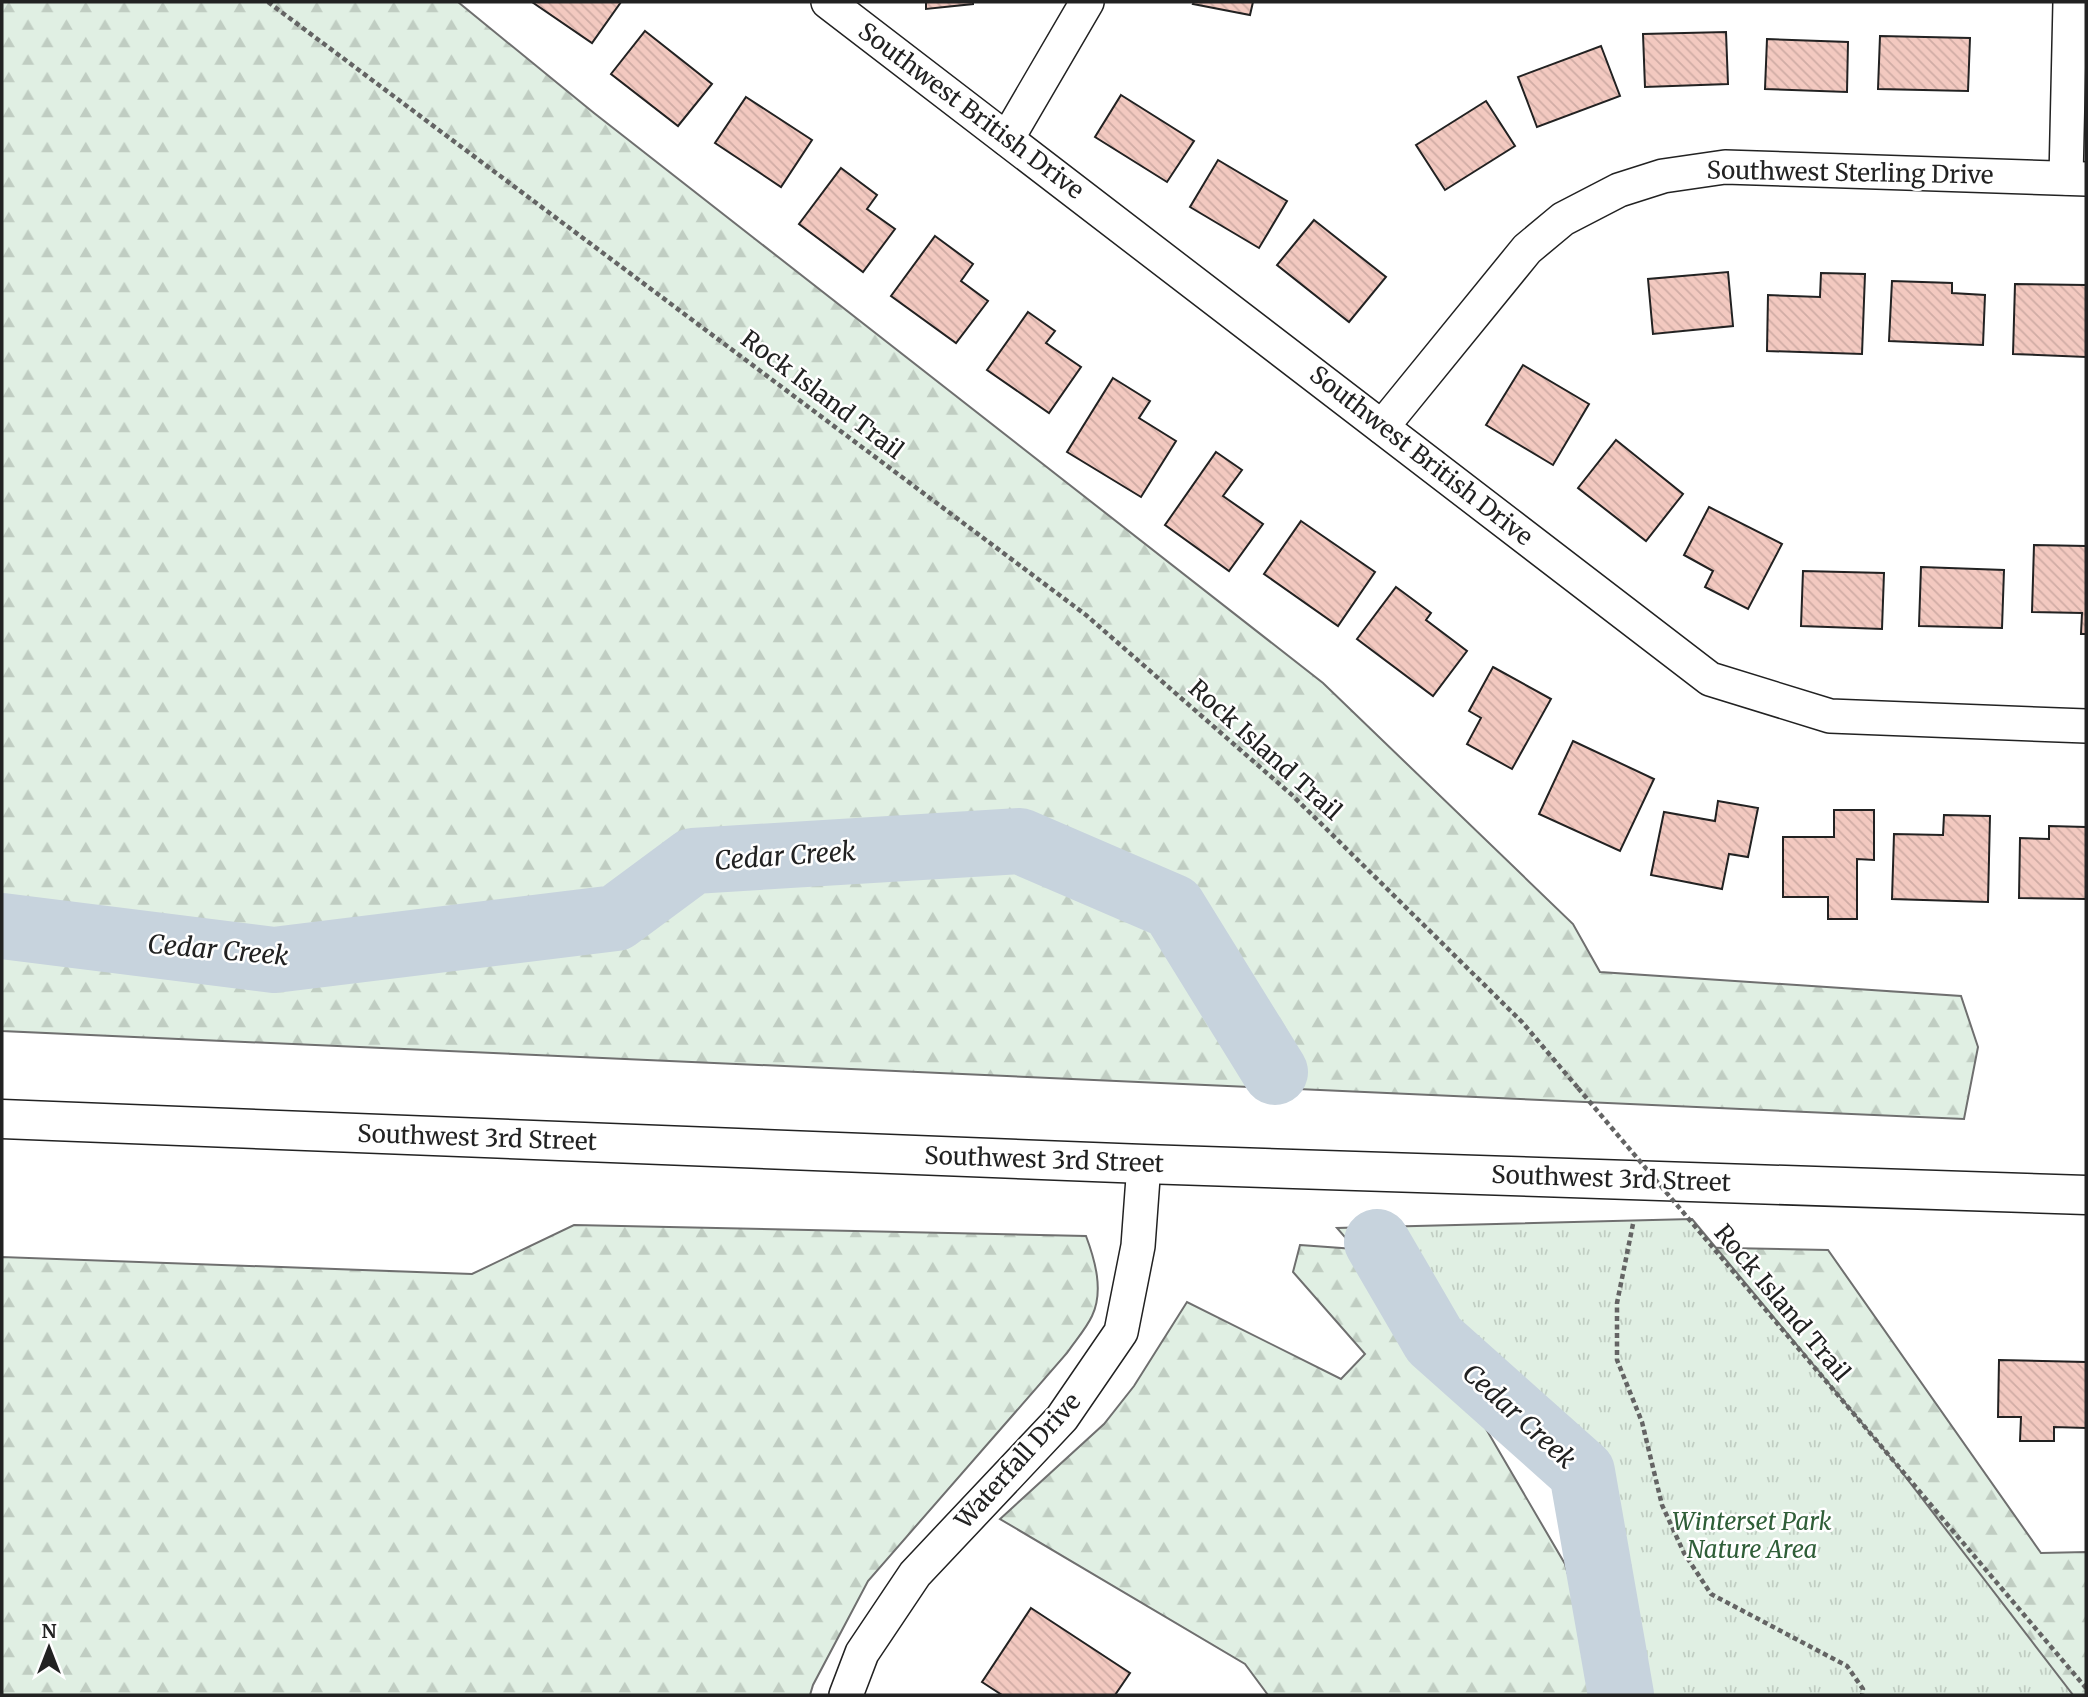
<svg xmlns="http://www.w3.org/2000/svg" width="2088" height="1697" font-family="Merriweather,serif">
  <style>
    .forest { fill: url(#forest-firs); stroke: #6f6f6f; stroke-width: 2 }
    .park { fill: url(#park-tufts); stroke: #6f6f6f; stroke-width: 2 }
    .lines { fill: none; stroke-linecap: round; stroke-linejoin: round }
    .river { stroke: #c7d3dd; stroke-width: 66 }
    .building { fill: url(#building-back-hatch); stroke: #222; stroke-width: 2 }
    .minor-casing { stroke: #222; stroke-width: 36 }
    .secondary-casing { stroke: #222; stroke-width: 41 }
    .path { stroke: #646464; stroke-width: 4.5; stroke-dasharray: 5 3.5; stroke-linecap: butt }
    .minor { stroke: #fff; stroke-width: 33 }
    .secondary { stroke: #fff; stroke-width: 38 }
    .path-bridge { stroke: #646464; stroke-width: 4.5; stroke-dasharray: 5 3.5; stroke-linecap: butt }
    .labels { text-anchor: middle; stroke-width: 5; stroke-linejoin: round; paint-order: stroke }
    .street-label { font-size: 24px; fill: #222; stroke: #fff }
    .park-label { font-size: 24px; font-style: italic; fill: #2f5e38; stroke: #fff }
    .water-label { font-size: 26px; font-style: italic; fill: #222; stroke: #fff }
  </style>
  <defs>
    <pattern id="forest-firs" width="22" height="20" patternUnits="userSpaceOnUse" patternTransform="scale(1.75)"><rect width="22" height="20" fill="#e0efe3"/><path d="M5 1l3.5 6h-7zM16 11l3.5 6h-7z" fill="#c0cdc2"/></pattern>
    <pattern id="park-tufts" width="24" height="20" patternUnits="userSpaceOnUse" patternTransform="scale(1.75)"><rect width="24" height="20" fill="#e0efe3"/><path d="M3 7l-1-3M5 7V3M7 7l1-3M15 17l-1-3M17 17v-4M19 17l1-3" fill="none" stroke="#c0cdc2"/></pattern>
    <pattern id="building-back-hatch" width="6" height="6" patternUnits="userSpaceOnUse" patternTransform="scale(1.75)"><rect width="6" height="6" fill="#f3c9c0"/><path d="M-1 5l2 2M0 0l6 6M5-1l2 2" fill="none" stroke="#d0aca5"/></pattern>
  </defs>
  <rect width="100%" height="100%" fill="#fff"/>
  <g class="forest">
    <polygon points="2,2 458,2 594,113 1323,683 1573,924 1600,972 1961,996 1978,1047 1964,1119 2,1031"/>
    <path d="M574,1225L1086,1236C1095,1260 1104,1291 1092,1316C1086,1329 1075,1341 1067,1353L868,1581L813,1685L810,1695H2V1257L472,1274Z"/>
    <polygon points="1412,1242 1828,1250 2041,1553 2086,1552 2086,1695 1644,1695 1597,1467"/>
    <polygon points="1300,1245 1355,1249 1434,1340 1565,1564 1597,1675 1601,1695 1268,1695 1245,1664 1000,1519 1104,1424 1134,1386 1187,1302 1341,1379 1365,1354 1293,1272"/>
  </g>
  <polygon class="park" points="1692,1219 1891,1458 2073,1695 1621,1695 1582,1472 1434,1340 1337,1228"/>
  <g class="lines">
    <g class="river">
      <polyline points="2,926 274,960 616,918 693,861 1020,841 1173,907 1275,1072"/>
      <polyline points="1377,1242 1434,1340 1582,1472 1621,1695"/>
    </g>
  </g>
  <g class="building">
    <polygon points="532,2 621,2 592,43"/>
    <polygon points="926,2 973,2 973,4 926,9"/>
    <polygon points="1194,2 1253,2 1250,15 1193,4"/>
    <polygon points="645,31 712,84 678,126 611,74"/>
    <polygon points="1726,32 1728,84 1645,87 1643,34"/>
    <polygon points="1880,36 1970,38 1968,91 1878,89"/>
    <polygon points="1767,39 1848,42 1847,92 1765,89"/>
    <polygon points="1601,46 1620,96 1537,127 1518,77"/>
    <polygon points="1121,95 1194,141 1167,182 1095,137"/>
    <polygon points="746,97 812,140 781,187 715,143"/>
    <polygon points="1486,101 1515,146 1445,190 1416,145"/>
    <polygon points="1218,160 1287,201 1259,248 1190,207"/>
    <polygon points="841,168 877,195 867,209 895,229 863,272 799,224"/>
    <polygon points="1314,220 1386,277 1349,322 1277,265"/>
    <polygon points="935,236 973,264 961,281 988,301 956,343 891,296"/>
    <polygon points="1728,272 1733,326 1653,334 1648,279"/>
    <polygon points="1821,273 1865,274 1862,354 1767,351 1768,295 1820,297"/>
    <polygon points="1892,281 1952,283 1952,293 1985,295 1983,345 1889,341"/>
    <polygon points="2015,284 2086,285 2086,357 2013,354"/>
    <polygon points="1028,312 1055,331 1046,343 1081,367 1049,413 987,370"/>
    <polygon points="1523,365 1589,404 1553,465 1486,425"/>
    <polygon points="1113,378 1150,401 1139,418 1176,441 1141,497 1067,452"/>
    <polygon points="1616,440 1683,494 1646,541 1578,488"/>
    <polygon points="1216,452 1242,470 1223,496 1263,524 1229,571 1165,525"/>
    <polygon points="1709,507 1782,544 1748,609 1705,587 1713,571 1684,555"/>
    <polygon points="1301,521 1375,572 1338,626 1264,574"/>
    <polygon points="2034,545 2086,546 2086,634 2081,634 2082,613 2032,612"/>
    <polygon points="1921,567 2004,570 2002,628 1919,626"/>
    <polygon points="1803,571 1884,573 1882,629 1801,626"/>
    <polygon points="1396,587 1431,613 1426,620 1467,651 1433,696 1357,639"/>
    <polygon points="1493,667 1551,699 1512,769 1467,744 1481,718 1469,711"/>
    <polygon points="1573,741 1654,779 1620,851 1539,814"/>
    <polygon points="1718,801 1758,808 1748,857 1729,854 1722,889 1651,875 1664,812 1715,821"/>
    <polygon points="1834,810 1874,810 1874,860 1857,859 1857,919 1828,919 1828,897 1783,897 1783,837 1834,837"/>
    <polygon points="1944,815 1990,816 1988,902 1892,899 1894,834 1943,835"/>
    <polygon points="2049,826 2086,827 2086,899 2019,898 2020,838 2049,839"/>
    <polygon points="1999,1360 2086,1362 2086,1428 2054,1427 2054,1441 2020,1441 2021,1417 1998,1417"/>
    <polygon points="1031,1608 1130,1673 1115,1695 1002,1695 982,1682"/>
  </g>
  <g class="lines">
    <defs>
      <g id="minor">
        <polyline points="828,2 1710,679 1830,716 2086,726"/>
        <polyline points="1007,139 1087,2"/>
        <polyline points="2066,178 2070,2"/>
        <polyline points="1382,427 1527,249 1563,219 1619,190 1663,176 1725,167 2086,179"/>
        <polyline points="846,1695 862,1653 915,1574 1062,1418 1121,1332 1138,1246 1144,1164"/>
      </g>
      <polyline id="secondary" points="2,1119 1144,1164 2086,1195"/>
    </defs>
    <use href="#minor" class="minor-casing"/>
    <use href="#secondary" class="secondary-casing"/>
    <g class="path">
      <polyline points="268,2 1086,615 1292,795 1522,1022 1578,1088"/>
      <polyline points="1633,1224 1617,1303 1617,1360 1642,1422 1662,1505 1684,1553 1711,1594 1847,1666 1863,1689 1862,1695"/>
      <polyline points="1704,1237 2086,1688"/>
    </g>
    <use href="#minor" class="minor"/>
    <use href="#secondary" class="secondary"/>
    <polyline class="path-bridge" points="1578,1088 1704,1237"/>
  </g>
  <g class="labels">
    <g class="street-label">
      <text transform="translate(971 111) rotate(37)" y="8">Southwest British Drive</text>
      <text transform="translate(1850 173) rotate(1)" y="8">Southwest Sterling Drive</text>
      <text transform="translate(822 395) rotate(37)" y="8">Rock Island Trail</text>
      <text transform="translate(1421 456) rotate(38)" y="8">Southwest British Drive</text>
      <text transform="translate(1265 750) rotate(42)" y="8">Rock Island Trail</text>
      <text transform="translate(477 1138) rotate(2)" y="8">Southwest 3rd Street</text>
      <text transform="translate(1044 1160) rotate(2)" y="8">Southwest 3rd Street</text>
      <text transform="translate(1611 1179) rotate(2)" y="8">Southwest 3rd Street</text>
      <text transform="translate(1782 1303) rotate(50)" y="8">Rock Island Trail</text>
      <text transform="translate(1018 1461) rotate(-48)" y="8">Waterfall Drive</text>
    </g>
    <g class="park-label">
      <text x="1752" y="1530">Winterset Park<tspan x="1752" dy="28">Nature Area</tspan></text>
    </g>
    <g class="water-label">
      <text transform="translate(785 856) rotate(-4)" y="9">Cedar Creek</text>
      <text transform="translate(218 950) rotate(5)" y="9">Cedar Creek</text>
      <text transform="translate(1519 1416) rotate(42)" y="9">Cedar Creek</text>
    </g>
  </g>
  <rect width="2088" height="1697" fill="none" stroke="#222222" stroke-width="7"/>
  <g transform="translate(49 1648)" stroke="#ffffff" stroke-width="5" paint-order="stroke">
  <path d="M0-5L12 26L0 18L-12 26Z" fill="#222222"/>
  <text y="-10" font-size="19" font-weight="bold" text-anchor="middle" fill="#222222">N</text>
  </g>
</svg>
